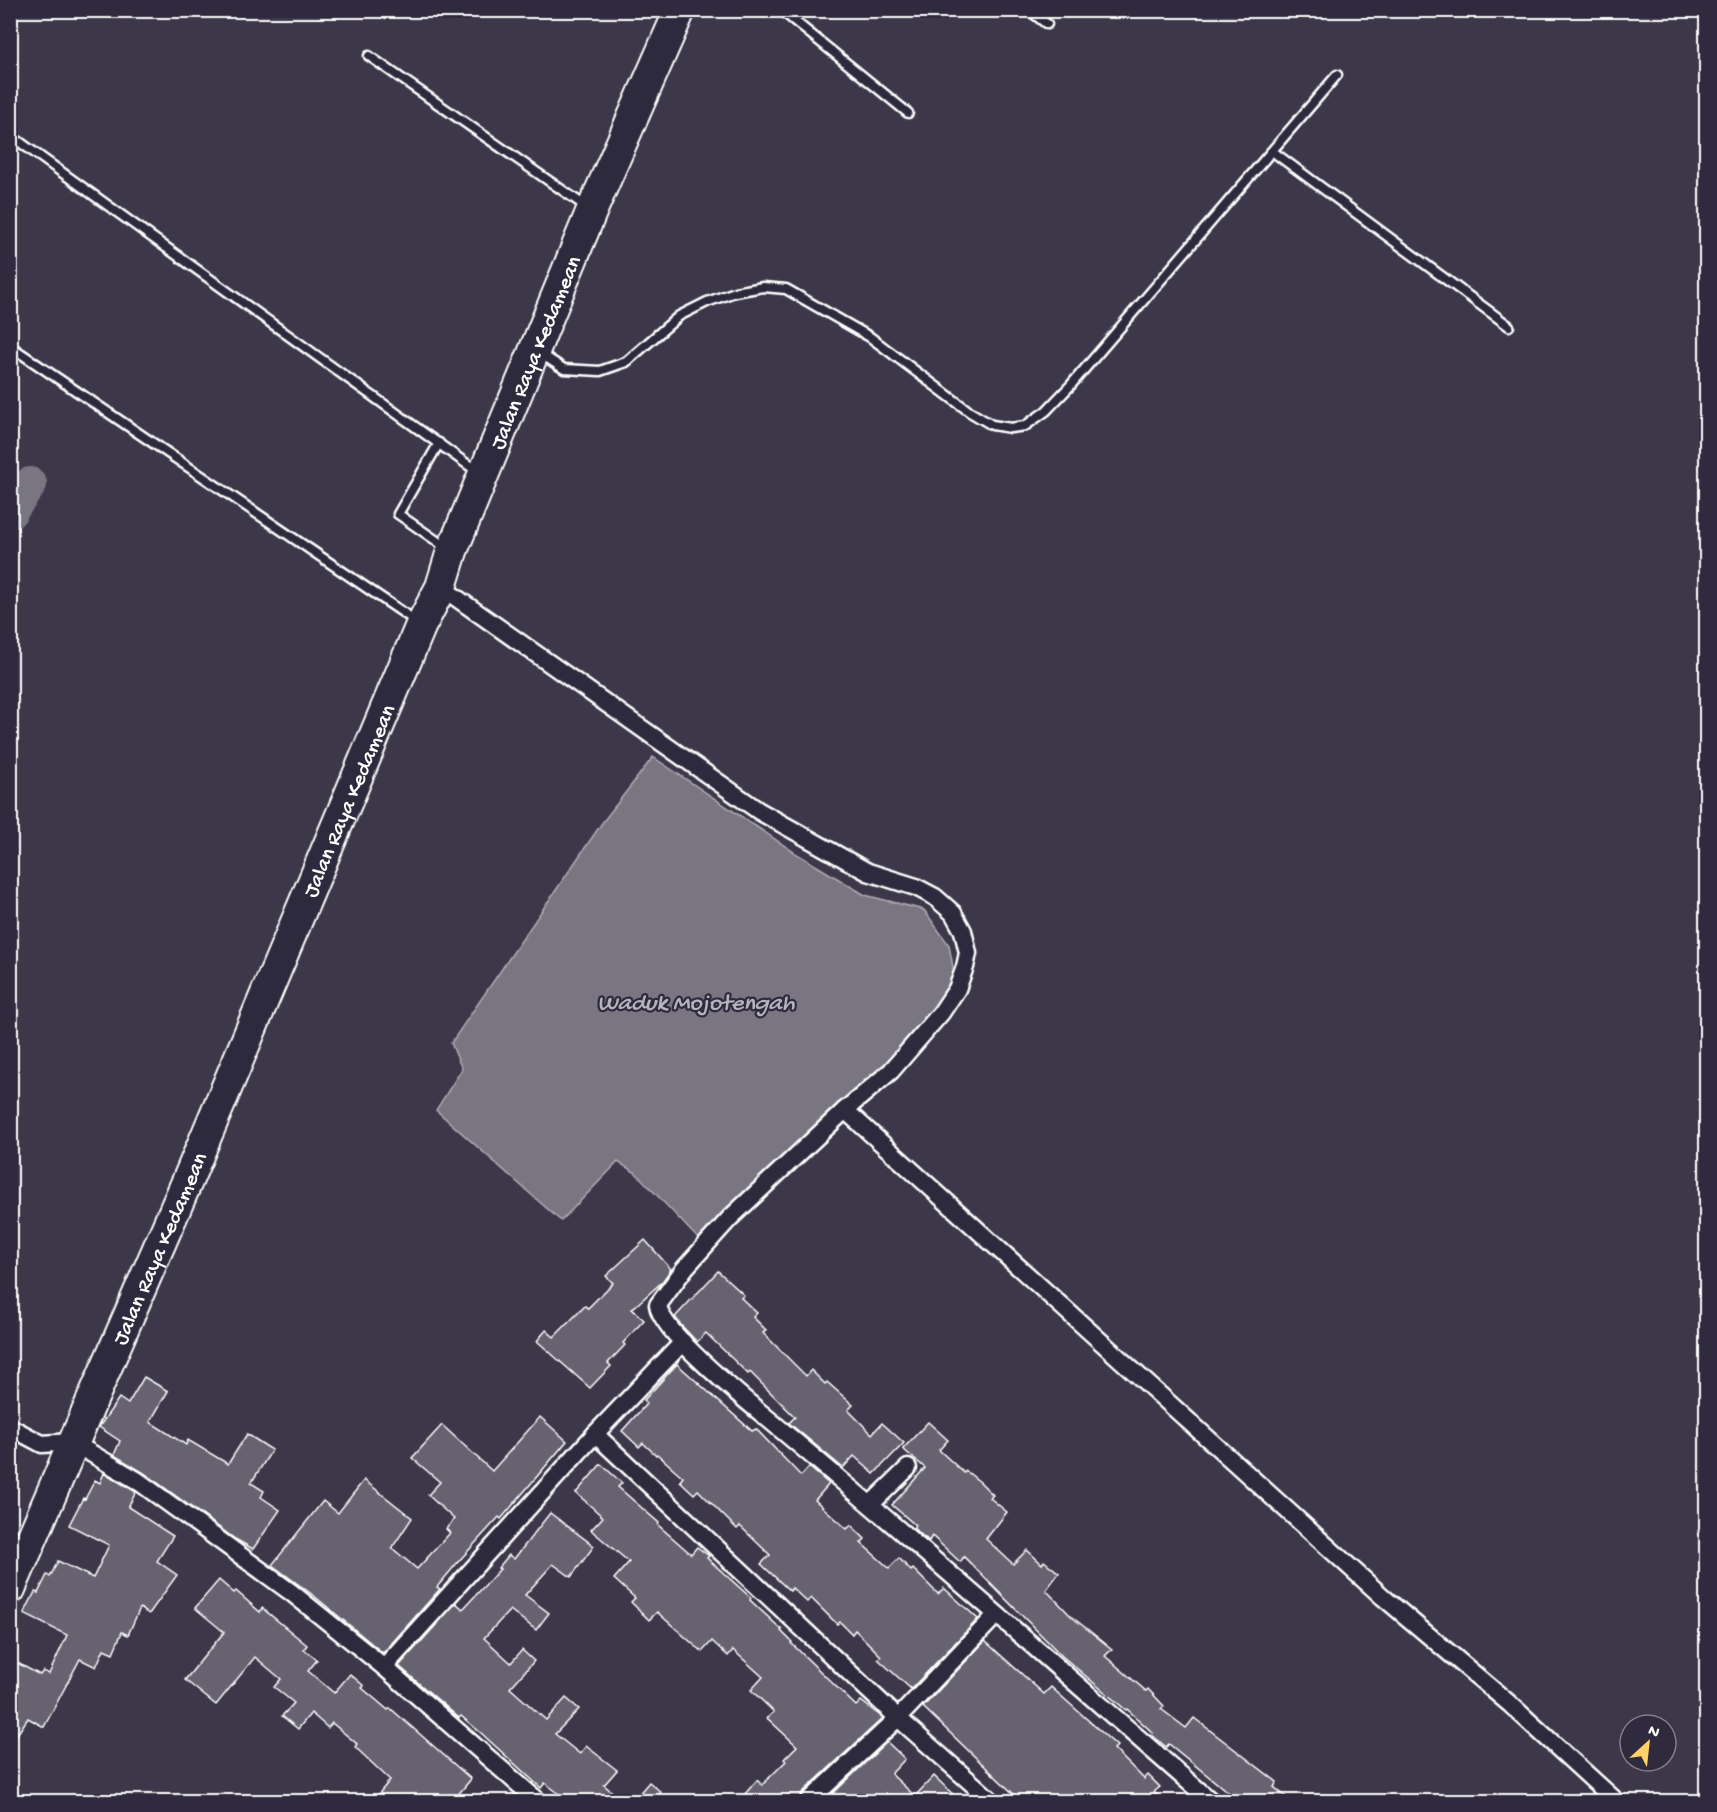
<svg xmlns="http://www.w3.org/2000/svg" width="1717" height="1812" font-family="'Gochi Hand',sans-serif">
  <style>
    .water { fill: #797682; stroke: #afadb4; stroke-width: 1.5 }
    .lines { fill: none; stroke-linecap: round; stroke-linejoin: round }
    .river { stroke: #797682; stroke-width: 34 }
    .building { fill: #666270; stroke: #fff; stroke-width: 1.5 }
    .lane-casing { stroke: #fff; stroke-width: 13 }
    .street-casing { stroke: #fff; stroke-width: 21 }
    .highway-casing { stroke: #fff; stroke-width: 34 }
    .lane { stroke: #2f2a3d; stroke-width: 8 }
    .street { stroke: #2f2a3d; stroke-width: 16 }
    .highway { stroke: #2f2a3d; stroke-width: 30 }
    .labels { text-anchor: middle; stroke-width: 4.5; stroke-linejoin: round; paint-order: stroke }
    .street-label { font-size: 22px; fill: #fff; stroke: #2f2a3d }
    .water-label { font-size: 24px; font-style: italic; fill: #b5b4ba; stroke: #2f2a3d }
  </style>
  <rect width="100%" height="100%" fill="#3c3749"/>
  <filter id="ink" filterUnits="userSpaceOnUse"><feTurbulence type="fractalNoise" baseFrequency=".0167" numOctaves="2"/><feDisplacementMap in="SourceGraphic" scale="12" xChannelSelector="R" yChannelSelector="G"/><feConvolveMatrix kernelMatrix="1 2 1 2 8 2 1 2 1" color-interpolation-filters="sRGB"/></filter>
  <g filter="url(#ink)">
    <polygon class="water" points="653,757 797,854 865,895 924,910 949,945 957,989 849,1105 705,1246 636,1173 618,1162 561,1221 436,1110 462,1069 451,1043 602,823"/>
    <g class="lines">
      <polyline class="river" points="10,512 30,484"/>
    </g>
    <g class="building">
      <polygon points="645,1240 671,1269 662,1282 632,1309 644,1320 623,1343 625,1345 608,1363 611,1366 590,1388 537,1341 546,1330 554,1337 585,1306 588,1308 613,1283 606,1276"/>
      <polygon points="718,1271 744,1295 741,1298 757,1313 753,1317 766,1330 763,1333 806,1376 811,1370 825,1384 827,1382 853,1405 848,1410 872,1434 882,1423 904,1443 874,1474 854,1456 843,1468 789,1423 795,1417 750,1372 748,1374 706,1333 697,1342 681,1325 675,1317"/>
      <polygon points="677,1364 752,1431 756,1429 801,1476 809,1467 829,1484 815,1500 847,1529 851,1525 865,1539 861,1543 889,1568 899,1558 911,1571 913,1569 938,1594 944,1588 978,1619 911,1689 878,1659 881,1656 855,1630 852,1634 840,1622 837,1624 811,1598 807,1602 792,1588 790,1591 761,1564 770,1555 740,1526 737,1529 698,1490 694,1494 680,1481 683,1477 657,1454 656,1455 643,1443 639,1447 622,1431 647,1403 644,1400"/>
      <polygon points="144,1377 168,1391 150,1422 186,1445 188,1440 228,1464 247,1434 272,1450 251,1483 264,1491 261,1497 280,1510 253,1549 235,1539 144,1473 114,1455 120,1441 99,1427 119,1398 128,1404"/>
      <polygon points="540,1417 567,1441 501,1519 499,1517 458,1562 437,1587 440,1589 383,1653 313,1595 272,1565 323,1501 338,1513 364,1480 412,1518 392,1548 417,1569 450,1533 446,1529 454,1519 428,1495 440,1482 412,1458 442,1425 492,1471"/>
      <polygon points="928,1422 948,1440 939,1450 964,1473 966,1471 980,1482 993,1495 990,1498 1007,1512 986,1539 1013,1564 1027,1550 1042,1564 1044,1561 1059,1573 1046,1590 1072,1617 1112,1649 1105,1656 1146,1691 1148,1689 1164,1706 1161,1709 1186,1728 1194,1718 1277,1782 1274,1787 1292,1802 1240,1802 1169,1744 1166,1747 1152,1735 1153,1733 1127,1709 1126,1710 1062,1656 964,1557 960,1562 932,1536 929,1541 913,1528 915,1525 892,1505 925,1468 903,1449"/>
      <polygon points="601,1464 622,1483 618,1487 659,1523 658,1525 691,1554 697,1547 709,1556 707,1558 751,1598 750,1600 782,1630 781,1631 792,1642 791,1643 856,1706 861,1701 883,1718 801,1794 798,1802 738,1802 757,1780 762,1785 786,1761 784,1759 797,1746 767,1718 774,1712 751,1690 763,1677 733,1650 728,1656 712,1641 702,1652 657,1612 649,1620 631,1602 635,1598 614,1579 629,1562 591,1530 603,1517 576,1493"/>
      <polygon points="104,1473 136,1492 128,1507 173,1536 157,1561 177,1575 149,1614 140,1608 128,1635 122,1632 113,1653 104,1649 96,1667 80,1659 44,1727 28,1718 10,1745 10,1659 40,1675 43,1671 49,1674 67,1635 24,1614 35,1592 38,1593 47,1575 50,1577 58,1561 93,1578 109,1545 69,1525 83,1498 85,1499 95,1480 100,1483"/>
      <polygon points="550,1513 594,1546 571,1577 553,1564 525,1595 549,1613 536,1630 510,1610 484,1638 511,1663 522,1650 534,1661 510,1688 546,1720 566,1698 579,1709 555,1734 580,1754 586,1746 617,1770 604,1785 624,1802 570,1802 545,1783 541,1788 481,1733 461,1716 459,1718 399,1666 456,1603 463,1609 500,1569 498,1568 509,1555 514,1559"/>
      <polygon points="219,1580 234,1593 236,1591 260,1612 262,1608 307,1645 304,1649 317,1660 308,1671 334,1693 350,1674 364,1686 362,1688 388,1710 390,1708 471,1779 452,1802 372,1802 390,1780 355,1747 357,1744 332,1723 328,1728 311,1713 298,1729 282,1716 294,1703 274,1687 281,1679 255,1657 216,1705 185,1680 224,1632 195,1608"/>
      <polygon points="985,1641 1044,1694 1051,1687 1117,1746 1114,1749 1144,1779 1148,1775 1160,1787 1154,1792 1164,1802 1022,1802 923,1707"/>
      <polygon points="887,1742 905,1759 891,1774 915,1796 934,1776 961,1802 824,1802"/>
      <polygon points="649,1782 661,1792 653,1802 632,1802"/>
    </g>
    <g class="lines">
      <defs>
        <g id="lane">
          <polyline points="781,10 908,113"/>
          <polyline points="1029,10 1047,24"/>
          <polyline points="369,56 588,208"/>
          <polyline points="10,135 478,472"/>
          <polyline points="1272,151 1509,326"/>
          <polyline points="10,346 417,622"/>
          <polyline points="538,352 564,369 600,371 626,362 679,316 707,302 735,292 763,287 786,289 870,337 970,412 992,425 1011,428 1025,426 1046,411 1070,386 1337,75"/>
          <polyline points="439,443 398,514 447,548"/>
        </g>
        <g id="street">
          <path d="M441,587L759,811L868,872L916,887L935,897L953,913L963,931L968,953L965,967L957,989L941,1013L891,1071L845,1110L730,1218L685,1268L658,1305C661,1332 744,1399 767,1418C918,1543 1064,1674 1212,1802"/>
          <polyline points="845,1110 1383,1597 1511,1705 1617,1802"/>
          <polyline points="10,1427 42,1444 72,1442 138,1481 292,1593 384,1667 539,1802"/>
          <polyline points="595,1434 898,1718 993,1802"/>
          <polyline points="871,1504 908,1468"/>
          <polyline points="384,1667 595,1434 683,1342"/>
          <polyline points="808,1802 898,1718 996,1615"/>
        </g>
        <g id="highway">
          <path id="s1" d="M10,1589L189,1177L421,625L441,587L452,551L592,210L680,10"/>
        </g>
      </defs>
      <use href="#lane" class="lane-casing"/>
      <use href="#street" class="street-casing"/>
      <use href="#highway" class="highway-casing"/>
      <use href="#lane" class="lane"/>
      <use href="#street" class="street"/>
      <use href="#highway" class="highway"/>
    </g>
  </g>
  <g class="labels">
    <g class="street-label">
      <text dy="8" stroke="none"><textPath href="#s1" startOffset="1344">Jalan Raya Kedamean</textPath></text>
      <text dy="8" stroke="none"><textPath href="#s1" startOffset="858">Jalan Raya Kedamean</textPath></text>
      <text dy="8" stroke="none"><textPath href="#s1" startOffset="372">Jalan Raya Kedamean</textPath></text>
    </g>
    <g class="water-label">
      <text x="696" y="1009">Waduk Mojotengah</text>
    </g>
  </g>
  <rect width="1717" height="1812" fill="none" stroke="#2f2a3d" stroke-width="36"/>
  <rect x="18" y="18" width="1681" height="1776" fill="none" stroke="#fff" stroke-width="2" filter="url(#ink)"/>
  <g transform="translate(1648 1743) rotate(27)"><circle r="28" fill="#2f2a3d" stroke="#827f8b" stroke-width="1.5"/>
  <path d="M0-4.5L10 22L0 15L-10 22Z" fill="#ffd166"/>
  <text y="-9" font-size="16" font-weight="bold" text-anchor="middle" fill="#ffffff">N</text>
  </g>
</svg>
